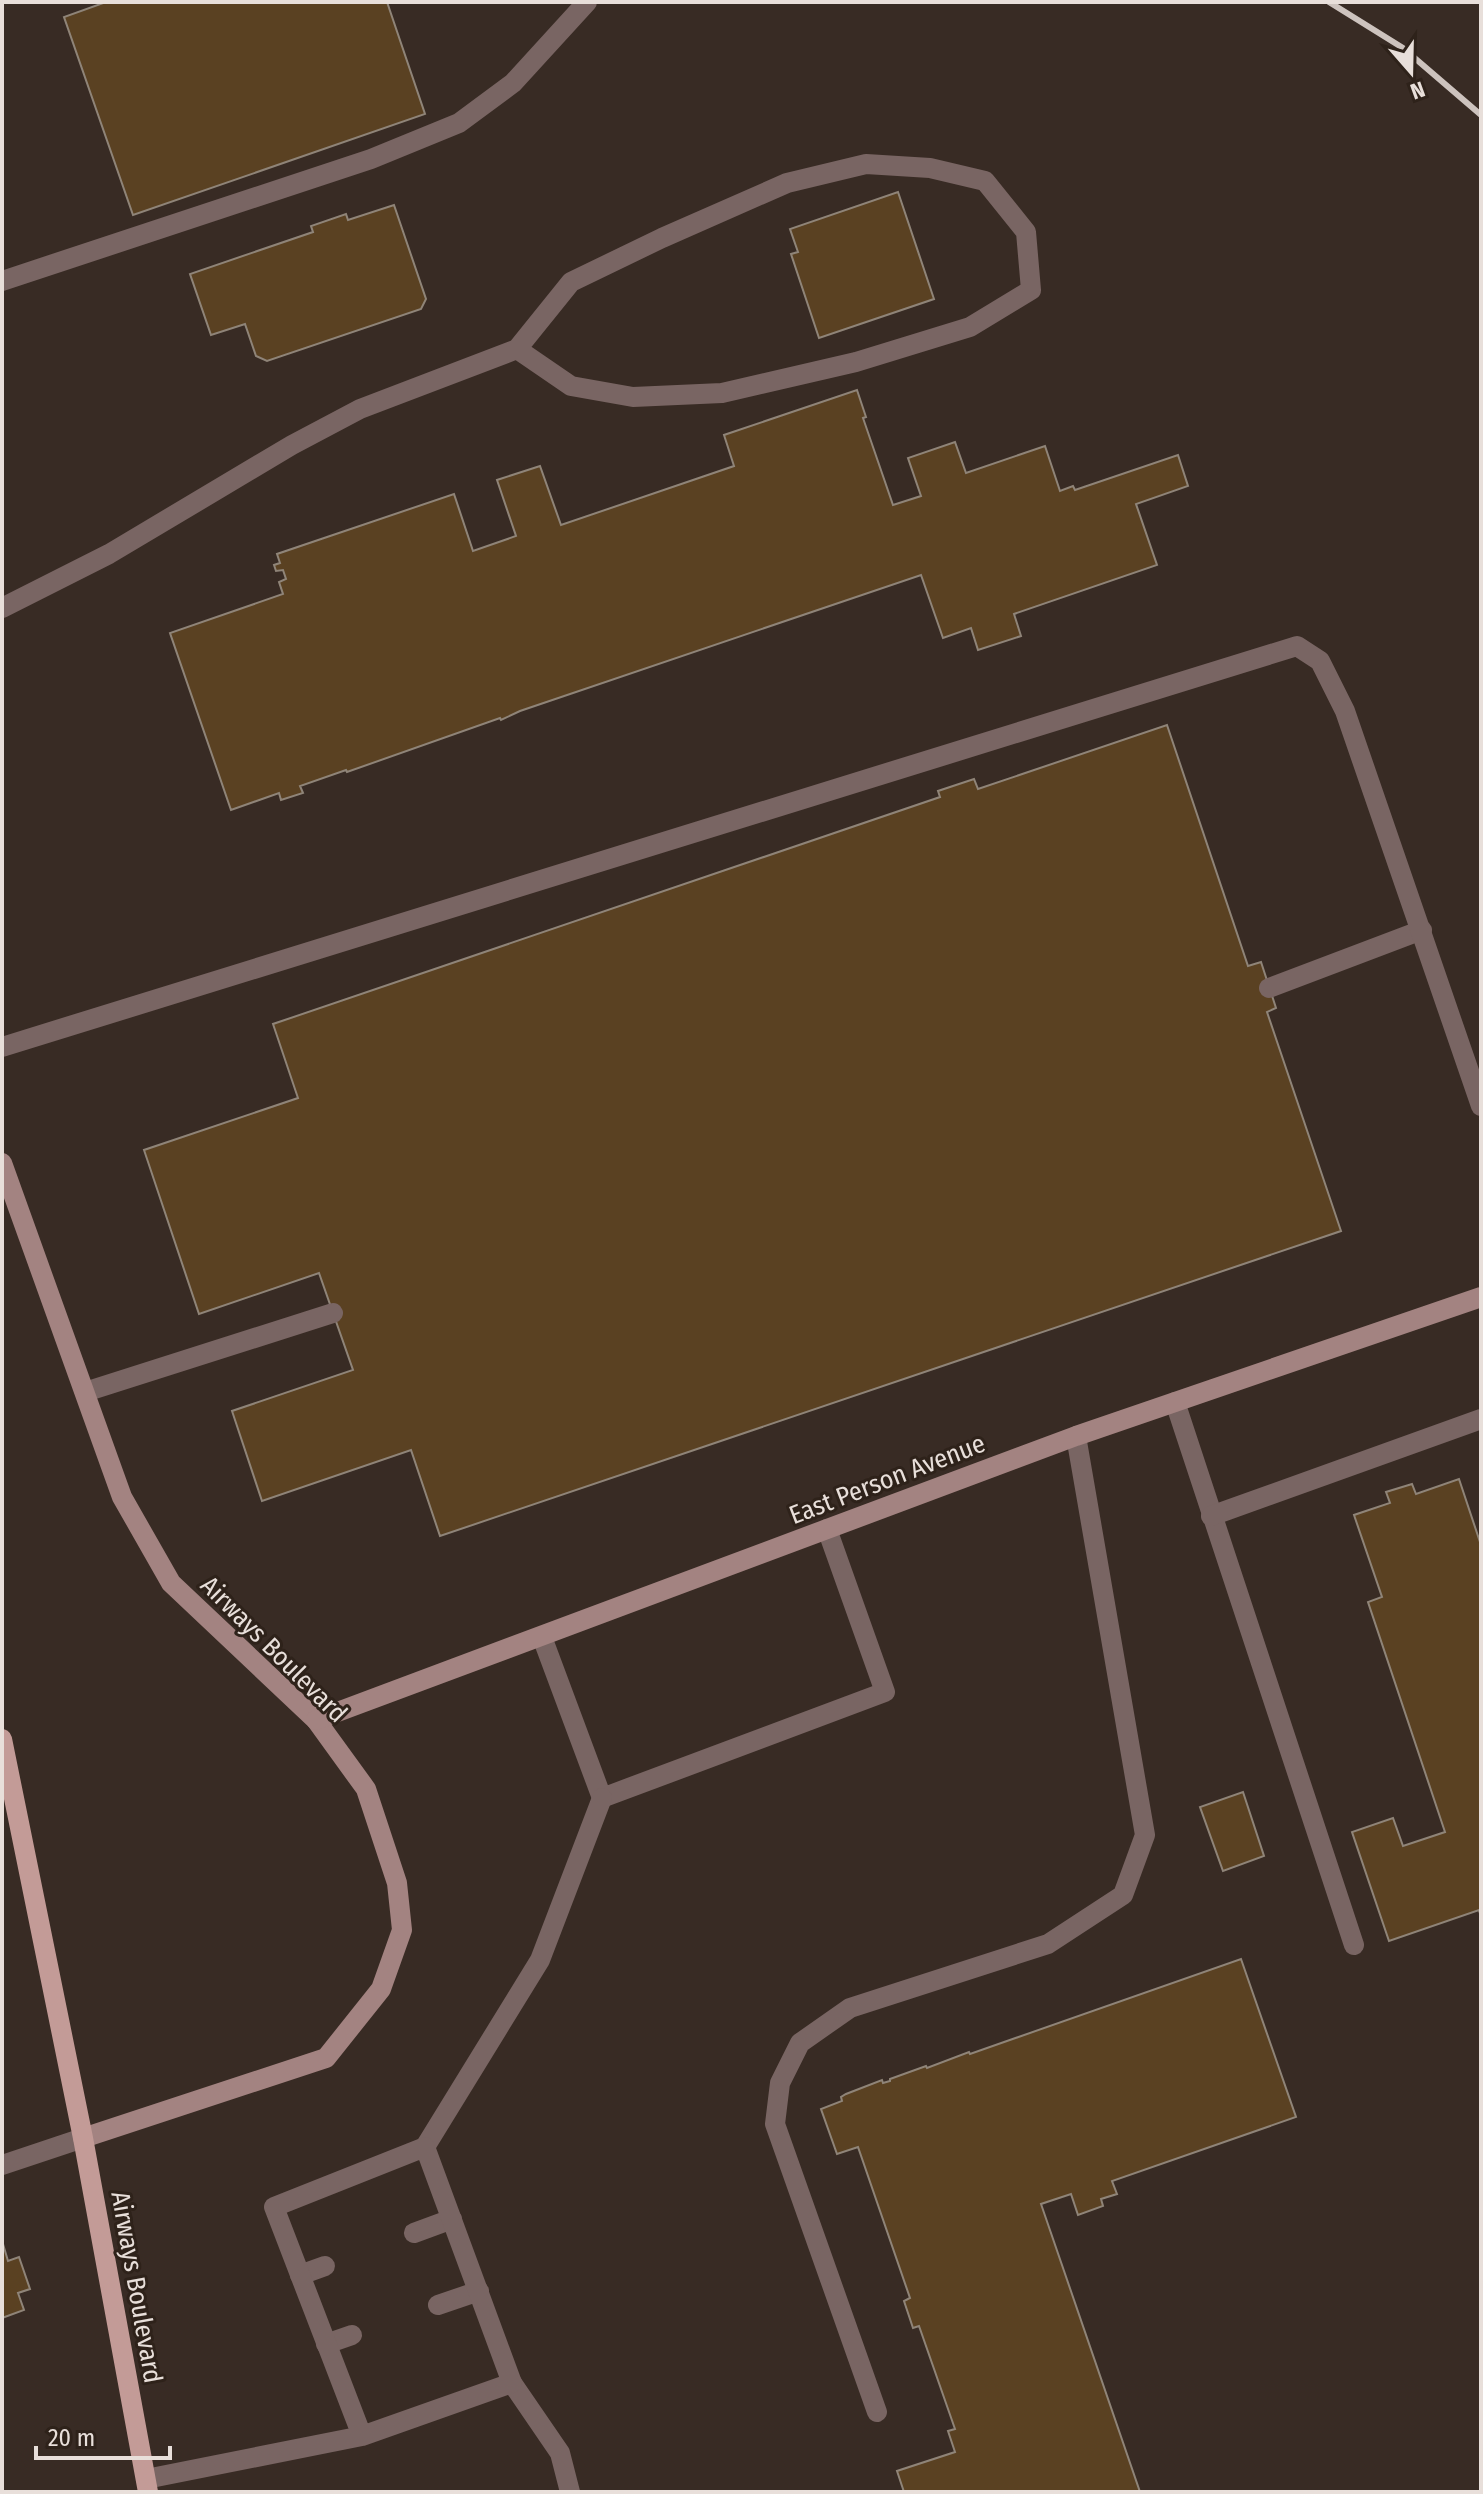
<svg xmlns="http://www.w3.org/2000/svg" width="1483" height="2494" font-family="'Fira Sans Condensed',sans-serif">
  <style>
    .building { fill: #5a4122; stroke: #8f8478; stroke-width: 2 }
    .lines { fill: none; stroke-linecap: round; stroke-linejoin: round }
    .lane { stroke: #796563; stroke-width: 20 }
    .street { stroke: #796563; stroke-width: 20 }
    .secondary { stroke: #a38381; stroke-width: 20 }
    .primary { stroke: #c39b97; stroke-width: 20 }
    .rail { stroke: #cdc3be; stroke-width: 6 }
    .labels { text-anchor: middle; stroke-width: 6; stroke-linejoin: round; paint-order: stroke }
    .street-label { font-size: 26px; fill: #e8dfda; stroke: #2e221a }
  </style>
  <rect width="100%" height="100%" fill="#382b24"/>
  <g class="building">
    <polygon points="106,2 387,2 425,114 133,215 64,17"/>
    <polygon points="898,192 934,299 819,338 791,254 798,252 790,229"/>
    <polygon points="394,205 426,299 421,309 267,361 256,356 245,324 211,335 190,274 313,232 311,226 346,214 348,220"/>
    <polygon points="857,390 866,417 863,418 893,505 921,496 908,458 955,442 966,473 1045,446 1060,491 1073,486 1075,490 1178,455 1188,486 1136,504 1157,565 1014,614 1021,636 978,650 971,628 943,638 921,575 520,711 501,720 500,718 347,772 346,770 300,786 303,793 281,800 279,793 231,810 170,633 283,594 279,582 286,579 283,570 276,571 274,565 280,563 277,554 454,494 473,551 516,536 497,480 540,466 561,525 734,466 724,435"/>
    <polygon points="1167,725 1248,966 1261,962 1276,1008 1267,1012 1341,1231 440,1536 411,1450 262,1501 232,1411 353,1370 319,1273 199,1314 144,1150 298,1098 273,1024 940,797 938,791 974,779 978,789"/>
    <polygon points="1459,1479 1481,1545 1481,1917 1479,1910 1389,1941 1352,1832 1393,1818 1403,1846 1445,1832 1368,1602 1382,1597 1354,1515 1390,1503 1386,1492 1412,1484 1416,1494"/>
    <polygon points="1243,1792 1264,1856 1223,1871 1200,1807"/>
    <polygon points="1241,1959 1296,2117 1112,2181 1117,2194 1101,2199 1103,2206 1078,2215 1071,2194 1041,2204 1140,2492 904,2492 897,2471 955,2452 948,2431 955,2429 919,2326 913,2328 904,2301 910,2298 858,2147 837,2154 821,2109 842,2101 841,2097 846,2094 882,2080 883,2083 890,2081 890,2079 926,2066 927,2068 969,2052 970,2054"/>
    <polygon points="3,2244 8,2261 19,2257 30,2289 18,2293 24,2310 2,2318"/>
  </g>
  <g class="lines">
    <g class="lane">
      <polyline points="2,281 371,159 459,123 513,83 587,2"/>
      <polyline points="2,608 109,554 292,445 360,409 517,349 571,282 662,238 787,183 866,164 930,168 985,181 1026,232 1031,290 970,327 856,362 722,393 633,397 571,386 517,349"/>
      <polyline points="1269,988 1422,930"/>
      <polyline points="2,1047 1297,646 1320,661 1345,711 1481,1106"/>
      <polyline points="85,1392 333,1313"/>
      <polyline points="1175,1402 1354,1945"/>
      <polyline points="1211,1516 1481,1419"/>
      <polyline points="542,1637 602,1798 885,1692 827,1529"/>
      <polyline points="425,2147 540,1960 602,1798"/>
      <polyline points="414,2233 452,2219"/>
      <polyline points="300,2275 325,2266"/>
      <polyline points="438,2305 479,2291"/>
      <polyline points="326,2344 352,2335"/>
      <polyline points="512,2383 560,2453 570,2492"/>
      <polyline points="877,2412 775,2124 780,2083 800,2043 850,2008 1048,1944 1123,1895 1145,1835 1076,1436"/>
      <polyline points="146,2479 362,2436 512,2383 425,2147 274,2207 362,2436"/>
    </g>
    <polyline class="street" points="2,2165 83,2138"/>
    <g class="secondary">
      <polyline points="2,1163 122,1497 171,1583 316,1720 366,1789 397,1883 402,1930 381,1989 326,2058 83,2138"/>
      <polyline points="316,1720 1076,1436 1481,1297"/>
    </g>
    <polyline class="primary" points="2,1739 83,2138 148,2492"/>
    <polyline class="rail" points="1329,2 1403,48 1481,115"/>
  </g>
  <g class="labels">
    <g class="street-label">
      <text transform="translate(887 1479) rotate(-21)" y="9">East Person Avenue</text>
      <text transform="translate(274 1649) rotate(45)" y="9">Airways Boulevard</text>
      <text transform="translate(137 2287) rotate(80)" y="9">Airways Boulevard</text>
    </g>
  </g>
  <rect width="1483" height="2494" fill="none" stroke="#e8dfda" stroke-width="8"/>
  <g transform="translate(1411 72) rotate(160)" stroke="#2e221a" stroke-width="6" paint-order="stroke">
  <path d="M0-6L14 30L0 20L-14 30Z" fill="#e8dfda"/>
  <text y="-12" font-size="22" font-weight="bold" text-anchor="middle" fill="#e8dfda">N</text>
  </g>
  <path d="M36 2446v12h134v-12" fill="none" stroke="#e8dfda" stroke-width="4"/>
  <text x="48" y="2446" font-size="24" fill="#e8dfda" stroke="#2e221a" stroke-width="6" paint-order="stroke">20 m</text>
</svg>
